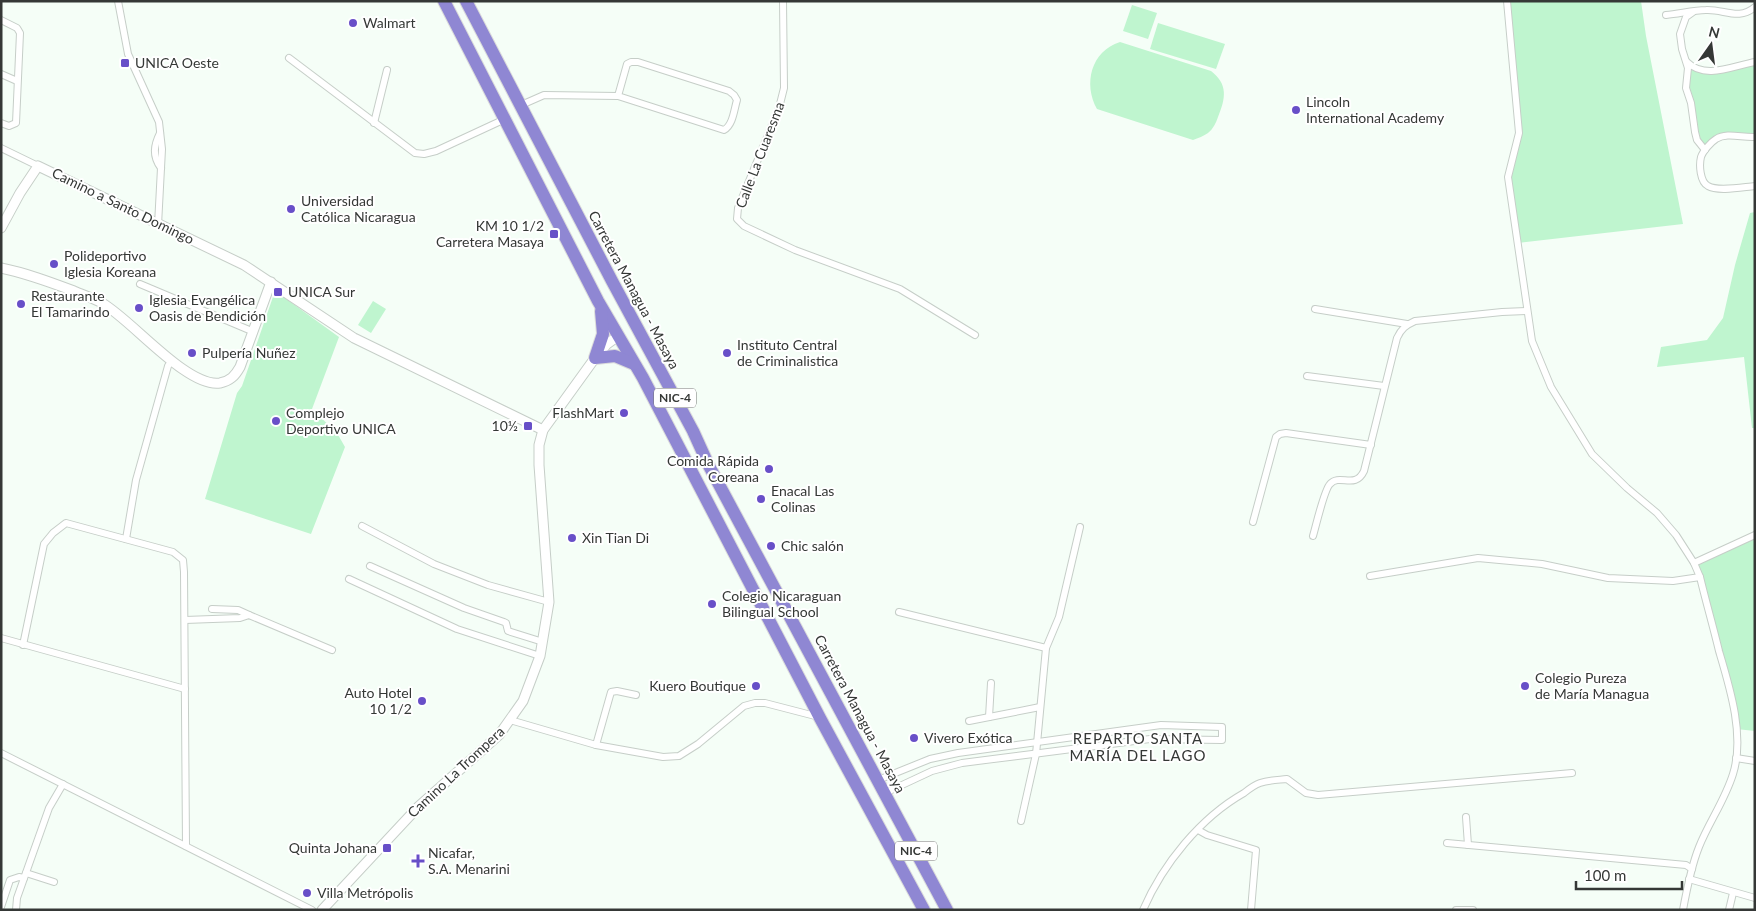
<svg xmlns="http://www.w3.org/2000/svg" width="1756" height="911" font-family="Lato,sans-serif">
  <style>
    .green { fill: #bff5cf }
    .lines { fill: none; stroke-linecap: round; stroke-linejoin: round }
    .street-casing { stroke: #c6cec8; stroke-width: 8 }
    .secondary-casing { stroke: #c6cec8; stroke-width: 11 }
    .highway-casing { stroke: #dbdbdb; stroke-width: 14 }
    .street { stroke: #fff; stroke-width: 6 }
    .secondary { stroke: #fff; stroke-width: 9 }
    .highway { stroke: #8f87d3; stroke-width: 12 }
    .poi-dot { fill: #684fc8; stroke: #fff; stroke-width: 2 }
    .labels { text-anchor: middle; stroke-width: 4; stroke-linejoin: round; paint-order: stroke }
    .shield { fill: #fff; stroke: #727472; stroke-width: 1 }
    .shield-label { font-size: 12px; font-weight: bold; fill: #353836 }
    .poi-label { font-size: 14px; fill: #353836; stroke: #fff; text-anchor: start }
    .street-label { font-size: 14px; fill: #353836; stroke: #fff }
    .neighbourhood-label { font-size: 15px; letter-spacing: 1px; fill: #353836; stroke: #fff }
  </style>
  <rect width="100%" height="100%" fill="#f5fef7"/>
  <g class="green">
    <polygon points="1507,1 1641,1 1646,36 1683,224 1518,243 1508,177 1519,133"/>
    <polygon points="1132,5 1157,13 1148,39 1123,31"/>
    <polygon points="1158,23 1225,44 1216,69 1150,49"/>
    <path d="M1120,42L1211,71C1228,84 1226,98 1218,117C1216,123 1213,129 1208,133C1204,136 1198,138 1193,140L1097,109C1083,84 1091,51 1120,42Z"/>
    <polygon points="1687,61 1706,71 1755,62 1755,137 1715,139 1705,150 1697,140 1687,80"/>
    <polygon points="1755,212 1755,428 1752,428 1744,357 1657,367 1661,347 1707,340 1723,318 1735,265 1750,213"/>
    <polygon points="278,293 339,337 312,409 337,433 345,447 311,534 205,499 237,393 242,386 274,294"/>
    <polygon points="373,301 386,309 371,333 358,325"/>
    <polygon points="1755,535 1755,731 1736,729 1732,698 1694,563"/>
  </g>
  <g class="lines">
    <defs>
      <g id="street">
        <polyline points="118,1 128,54 159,122 162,149 158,225"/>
        <polyline points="783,1 784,88 779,108 738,208 737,219 744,226 795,250 900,289 975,335"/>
        <path d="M1507,1L1519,133L1508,177L1532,341L1551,387L1592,454L1627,488L1657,513L1676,535L1694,563L1700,577C1706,602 1713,626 1719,651C1730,688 1745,736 1733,774C1725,800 1709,822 1699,847C1691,867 1687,888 1683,910"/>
        <polyline points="1693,12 1686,17 1680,34 1682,49 1688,68 1686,88 1691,103 1695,132 1697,140 1705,150"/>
        <path d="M1666,15C1679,14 1693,10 1706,10C1724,9 1739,21 1755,7"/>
        <polyline points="1,20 17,28 20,33 16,123 9,126 1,123"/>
        <polyline points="289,58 415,153 424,154 436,151 505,119"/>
        <path d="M1687,62C1705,80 1733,66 1755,62"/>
        <polyline points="1,74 17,81"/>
        <path d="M519,106L544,95L618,96L724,130C733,125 734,110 737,100L734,95L729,91L638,62H631L627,64L618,96"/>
        <polyline points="374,123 387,70"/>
        <path d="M160,133C154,145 152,156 161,168"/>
        <path d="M1755,137C1742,138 1727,132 1716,139C1711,142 1703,151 1701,157C1699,165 1700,182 1708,186C1718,192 1743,187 1755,186"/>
        <polyline points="1,148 38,166"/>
        <polyline points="140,284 254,332"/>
        <polyline points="1315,309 1407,324"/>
        <polyline points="1307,376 1384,386"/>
        <polyline points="1253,522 1276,437 1280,434 1286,433 1371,445"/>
        <polyline points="362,526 434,564 488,585 549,602"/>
        <path d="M1313,536C1316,526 1324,490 1330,484C1340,473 1355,490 1364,471L1397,338C1401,329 1406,325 1415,321L1502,312L1527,311"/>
        <polyline points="126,539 136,480 168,366 172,360"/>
        <polyline points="1694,563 1755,535"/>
        <polyline points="370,566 464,608 504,622 506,623 508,631 543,642"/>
        <polyline points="1370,576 1478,558 1542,564 1608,578 1673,581 1700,577"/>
        <polyline points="349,579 457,629 540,656"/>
        <polyline points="212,609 238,610 249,615"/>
        <polyline points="899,612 1046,648"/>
        <polyline points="185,620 240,618 249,615 332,650"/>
        <polyline points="1,638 185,689"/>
        <polyline points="23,645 44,544 53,533 66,523 173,552 183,560 184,572 186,846"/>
        <polyline points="989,717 991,683"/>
        <polyline points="510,720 596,745 663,757 679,756 698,744 744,706 755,703 765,703 819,717"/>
        <polyline points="969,721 1040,707"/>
        <polyline points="596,745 611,692 617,691 636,695"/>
        <polyline points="1,753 312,910"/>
        <polyline points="1736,758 1755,761"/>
        <polyline points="878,780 930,759 958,753 1161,725 1222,727 1222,740 1150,739 962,763 932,771 885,793"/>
        <polyline points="1466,817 1468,845"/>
        <polyline points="1021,821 1036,754 1046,648 1059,617 1080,527"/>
        <polyline points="1198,830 1207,835 1256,850 1251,910"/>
        <polyline points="1447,843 1686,865 1692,869"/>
        <polyline points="26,873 54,882"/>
        <polyline points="1689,879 1755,898"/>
        <polyline points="1,907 10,880 19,877 24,878"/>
        <polyline points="16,910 17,898 49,808 63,784"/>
        <path d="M1143,910C1163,864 1200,818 1244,793C1249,789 1254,785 1260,783C1269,780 1278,780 1287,779L1306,793L1318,795L1572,773"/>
        <polyline points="1456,910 1473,910"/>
        <polyline points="1729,910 1733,893"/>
      </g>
      <g id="secondary">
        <polyline points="1,228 20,193 38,166 244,265 354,338 543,430"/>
        <path d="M1,268C26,273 50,282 74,291C83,295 93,298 102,303C131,319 187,388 220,383C230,381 235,376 240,367L271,282"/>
        <polyline points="322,910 419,806 499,735 523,701 540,656 549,602 539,465 539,445 543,430 595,358 607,344 618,336"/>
      </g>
      <g id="highway">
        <polyline points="444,1 598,301 643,378 820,718 924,910"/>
        <polyline points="466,1 612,281 693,431 708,464 947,910"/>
        <polyline points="601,311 603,334 595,358 615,356 634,364"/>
      </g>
    </defs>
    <use href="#street" class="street-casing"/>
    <use href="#secondary" class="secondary-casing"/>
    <use href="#highway" class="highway-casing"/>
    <use href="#street" class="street"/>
    <use href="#secondary" class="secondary"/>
    <use href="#highway" class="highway"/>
  </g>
  <g class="poi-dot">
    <circle cx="353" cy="23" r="5"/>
    <rect x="120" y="58" width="10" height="10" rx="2.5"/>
    <circle cx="1296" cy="110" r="5"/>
    <circle cx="291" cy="209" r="5"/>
    <rect x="549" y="229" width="10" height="10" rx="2.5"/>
    <circle cx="54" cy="264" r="5"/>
    <rect x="273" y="287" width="10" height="10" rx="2.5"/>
    <circle cx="21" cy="304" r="5"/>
    <circle cx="139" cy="308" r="5"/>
    <circle cx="192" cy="353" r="5"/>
    <circle cx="727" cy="353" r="5"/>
    <circle cx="624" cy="413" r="5"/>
    <circle cx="276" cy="421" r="5"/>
    <rect x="523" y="421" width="10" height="10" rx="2.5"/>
    <circle cx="769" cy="469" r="5"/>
    <circle cx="761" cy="499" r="5"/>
    <circle cx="572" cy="538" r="5"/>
    <circle cx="771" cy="546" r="5"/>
    <circle cx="712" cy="604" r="5"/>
    <circle cx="756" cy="686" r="5"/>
    <circle cx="1525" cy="686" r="5"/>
    <circle cx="422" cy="701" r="5"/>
    <circle cx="914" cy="738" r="5"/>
    <rect x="382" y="843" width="10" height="10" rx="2.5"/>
    <path d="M415.5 853.5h5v5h5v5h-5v5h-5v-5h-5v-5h5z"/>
    <circle cx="307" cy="893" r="5"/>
  </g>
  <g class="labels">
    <g class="shield">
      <rect x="654" y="388.5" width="42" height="19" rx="4"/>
      <rect x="895" y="841.5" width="42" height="19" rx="4"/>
    </g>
    <g class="shield-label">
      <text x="675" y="402">NIC-4</text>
      <text x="916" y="855">NIC-4</text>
    </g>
    <g class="poi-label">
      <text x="363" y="28">Walmart</text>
      <text x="135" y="68">UNICA Oeste</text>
      <text x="1306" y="107">Lincoln<tspan x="1306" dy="16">International Academy</tspan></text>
      <text x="301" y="206">Universidad<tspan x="301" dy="16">Católica Nicaragua</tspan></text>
      <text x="544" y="231" text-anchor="end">KM 10 1/2<tspan x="544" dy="16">Carretera Masaya</tspan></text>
      <text x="64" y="261">Polideportivo<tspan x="64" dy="16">Iglesia Koreana</tspan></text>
      <text x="288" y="297">UNICA Sur</text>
      <text x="31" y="301">Restaurante<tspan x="31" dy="16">El Tamarindo</tspan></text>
      <text x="149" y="305">Iglesia Evangélica<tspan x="149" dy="16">Oasis de Bendición</tspan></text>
      <text x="737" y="350">Instituto Central<tspan x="737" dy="16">de Criminalistica</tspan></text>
      <text x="202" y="358">Pulpería Nuñez</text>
      <text x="286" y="418">Complejo<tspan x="286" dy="16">Deportivo UNICA</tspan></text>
      <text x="614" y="418" text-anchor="end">FlashMart</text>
      <text x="518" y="431" text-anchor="end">10½</text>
      <text x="759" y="466" text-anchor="end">Comida Rápida<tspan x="759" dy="16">Coreana</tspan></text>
      <text x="771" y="496">Enacal Las<tspan x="771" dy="16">Colinas</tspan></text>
      <text x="582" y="543">Xin Tian Di</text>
      <text x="781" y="551">Chic salón</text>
      <text x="722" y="601">Colegio Nicaraguan<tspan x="722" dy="16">Bilingual School</tspan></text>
      <text x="1535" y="683">Colegio Pureza<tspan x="1535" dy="16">de María Managua</tspan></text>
      <text x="746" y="691" text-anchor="end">Kuero Boutique</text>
      <text x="412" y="698" text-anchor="end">Auto Hotel<tspan x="412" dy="16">10 1/2</tspan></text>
      <text x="924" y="743">Vivero Exótica</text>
      <text x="377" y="853" text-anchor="end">Quinta Johana</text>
      <text x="428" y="858">Nicafar,<tspan x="428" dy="16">S.A. Menarini</tspan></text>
      <text x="317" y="898">Villa Metrópolis</text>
    </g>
    <g class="street-label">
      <text transform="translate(760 155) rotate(-69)" y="5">Calle La Cuaresma</text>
      <text transform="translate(123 206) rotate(26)" y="5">Camino a Santo Domingo</text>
      <text transform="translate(634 290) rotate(62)" y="5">Carretera Managua - Masaya</text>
      <text transform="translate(860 714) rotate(62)" y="5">Carretera Managua - Masaya</text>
      <text transform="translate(456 772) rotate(-43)" y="5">Camino La Trompera</text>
    </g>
    <g class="neighbourhood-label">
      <text x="1138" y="744">REPARTO SANTA<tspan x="1138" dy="17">MARÍA DEL LAGO</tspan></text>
    </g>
  </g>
  <rect width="1756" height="911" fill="none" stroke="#353836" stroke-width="5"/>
  <g transform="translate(1711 45) rotate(14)" stroke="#ffffff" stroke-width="4" paint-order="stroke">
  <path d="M0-4L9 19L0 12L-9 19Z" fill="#353836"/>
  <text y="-8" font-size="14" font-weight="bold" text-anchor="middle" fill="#353836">N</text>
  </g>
  <path d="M1576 881v8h106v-8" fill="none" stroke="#353836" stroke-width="2.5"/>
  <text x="1584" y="881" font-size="15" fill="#353836" stroke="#ffffff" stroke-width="4" paint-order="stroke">100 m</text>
</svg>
